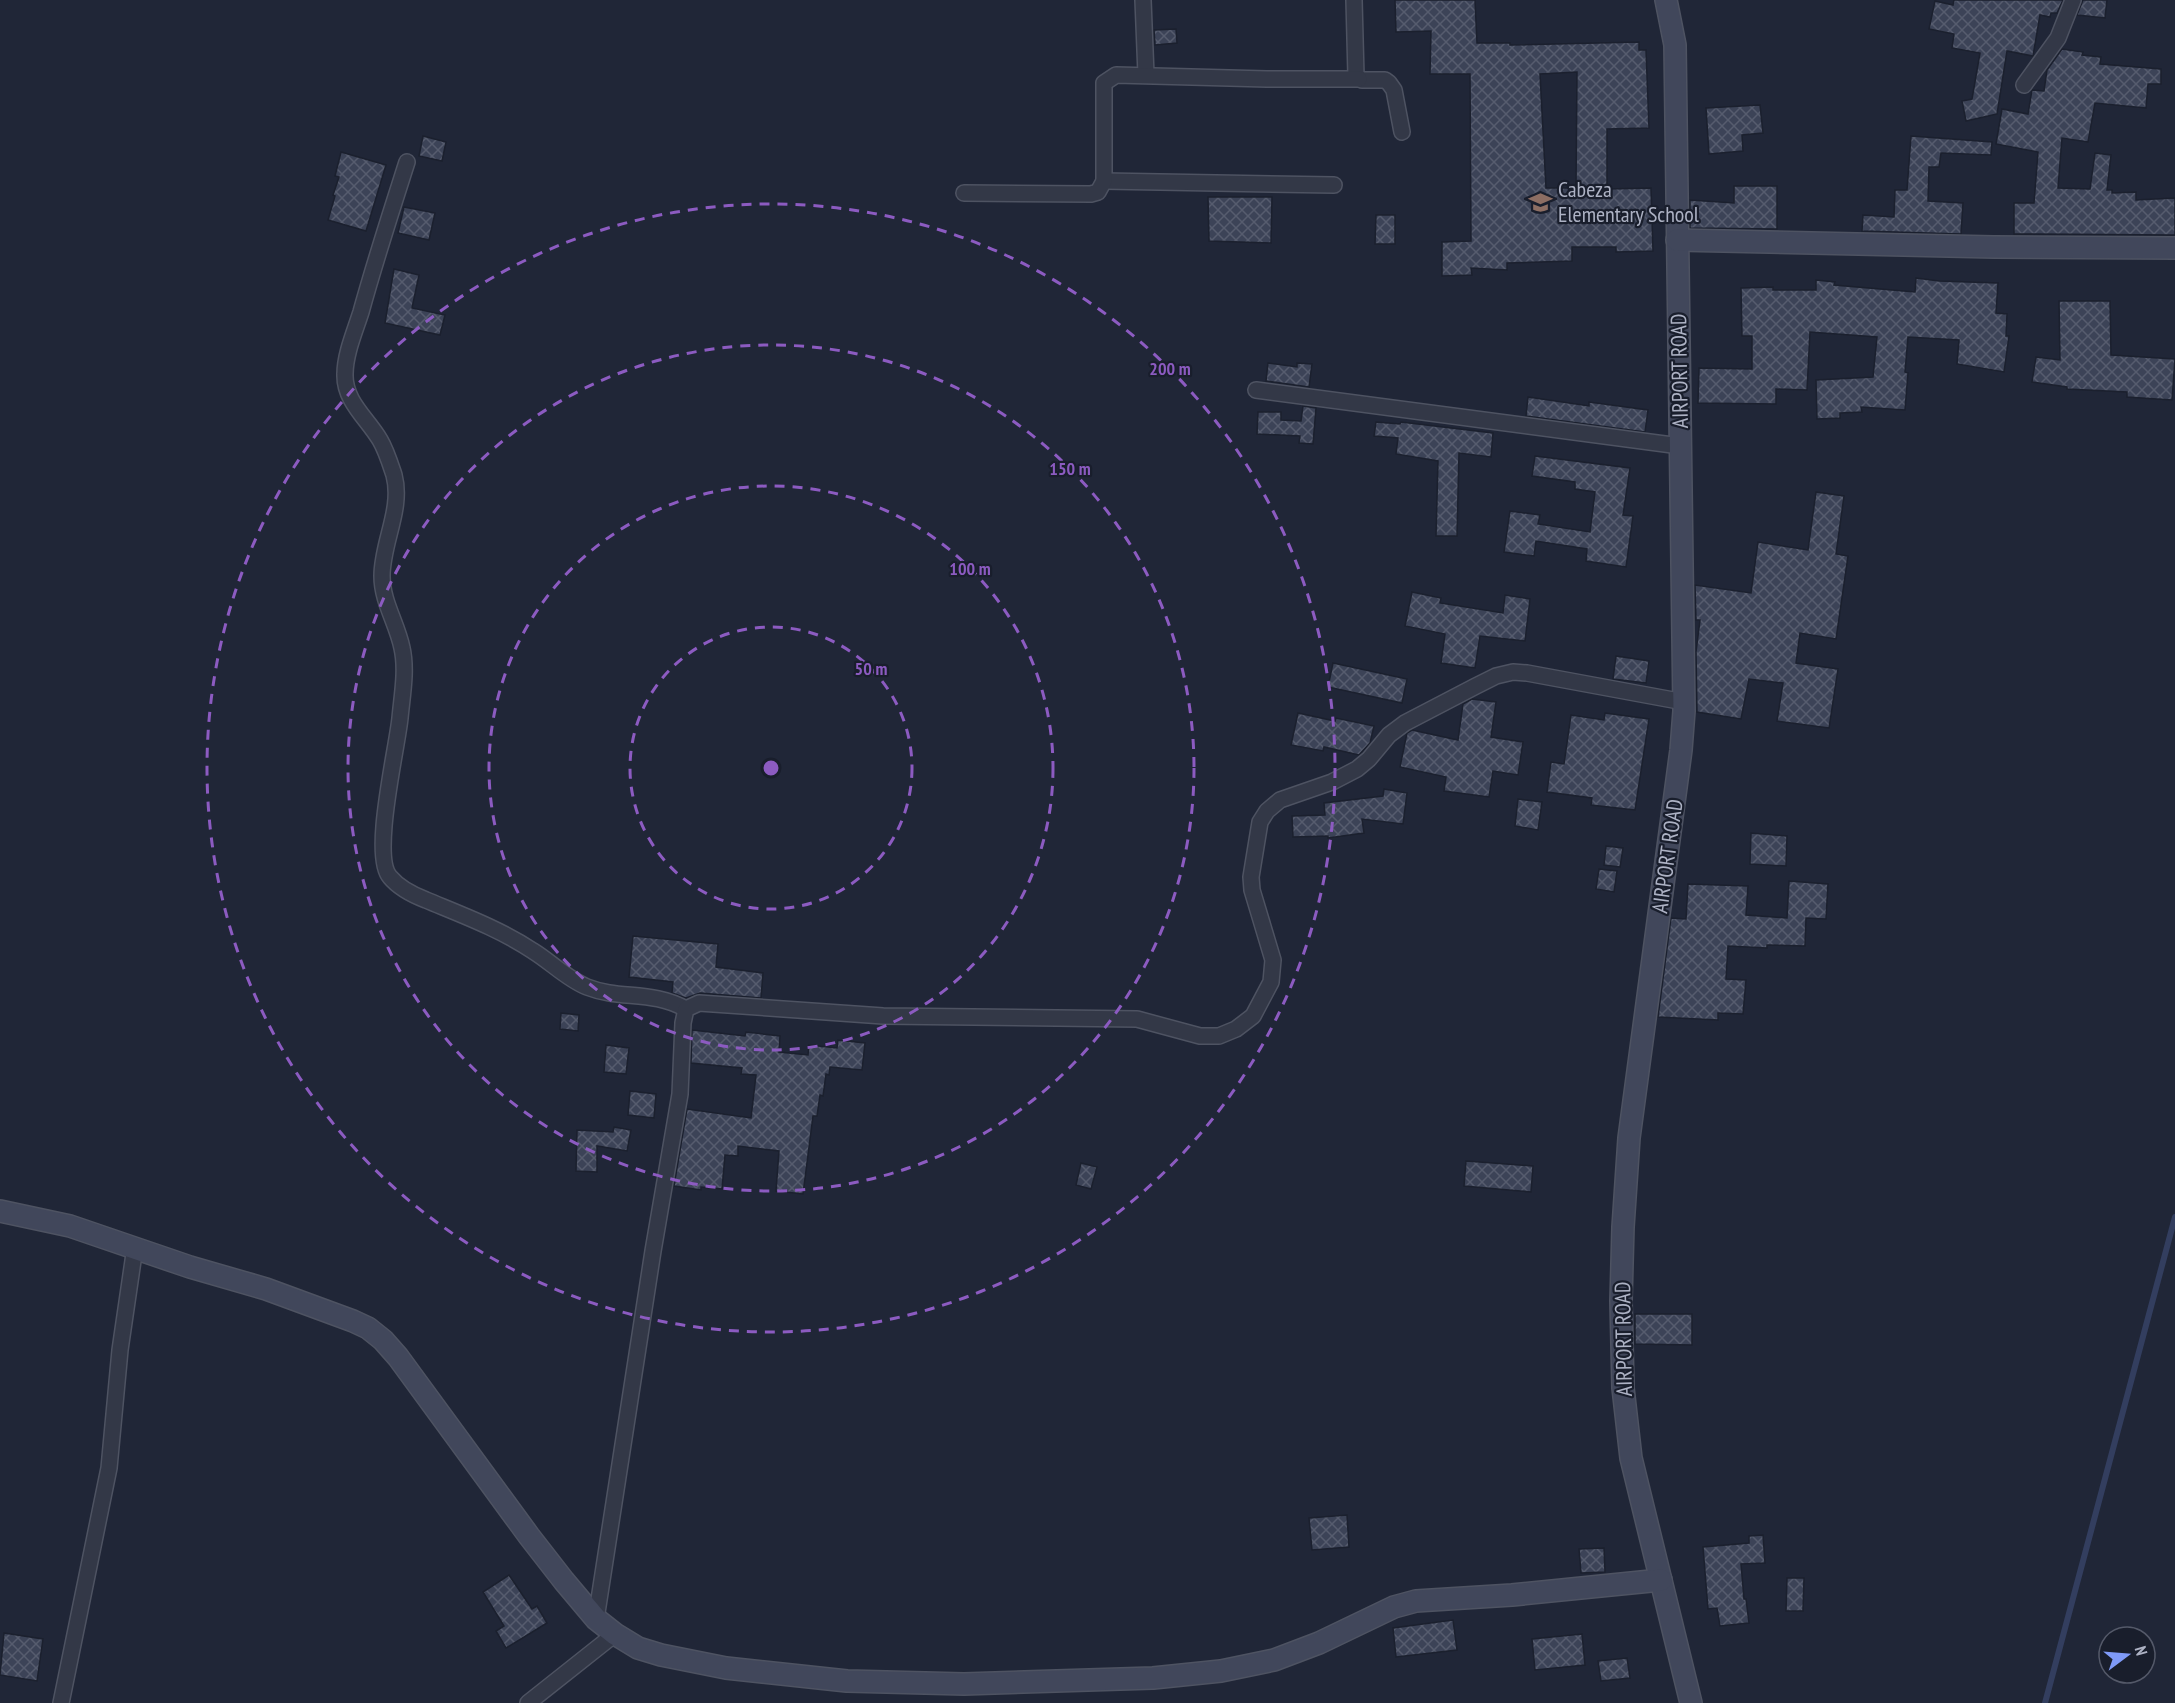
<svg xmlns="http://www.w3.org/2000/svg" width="2175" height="1703" font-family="'PT Sans Narrow',sans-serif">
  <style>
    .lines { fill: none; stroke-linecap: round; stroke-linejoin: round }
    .stream { stroke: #333e5f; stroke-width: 6 }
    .building { fill: url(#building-cross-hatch); stroke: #1b202e; stroke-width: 1.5; fill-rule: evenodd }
    .street-casing { stroke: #4e5362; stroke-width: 18 }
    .secondary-casing { stroke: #4e5362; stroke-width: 24 }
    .street { stroke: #333847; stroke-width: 15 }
    .secondary { stroke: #41475b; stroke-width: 21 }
    .ring { fill: none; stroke: #8c5bc1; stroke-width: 3; stroke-dasharray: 10 8 }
    .labels { text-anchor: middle; stroke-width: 4.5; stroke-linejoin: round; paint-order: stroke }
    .poi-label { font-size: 22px; fill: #adb2c4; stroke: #191e2c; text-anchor: start }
    .street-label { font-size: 22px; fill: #adb2c4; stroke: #191e2c }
    .centre { fill: #8c5bc1; stroke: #191e2c; stroke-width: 3 }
    .ring-label { font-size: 18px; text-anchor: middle; font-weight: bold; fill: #8c5bc1; stroke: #191e2c; stroke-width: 4.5; stroke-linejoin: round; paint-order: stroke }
  </style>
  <defs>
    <pattern id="building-cross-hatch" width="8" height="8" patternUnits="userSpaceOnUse" patternTransform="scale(1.5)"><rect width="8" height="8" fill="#3c4357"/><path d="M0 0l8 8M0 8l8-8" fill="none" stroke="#565c6e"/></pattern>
  </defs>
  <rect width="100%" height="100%" fill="#202637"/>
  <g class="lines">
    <polyline class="stream" points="2045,1703 2175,1217"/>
  </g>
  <g class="building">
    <path d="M1395,0H1475L1477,43H1510V45L1639,42V50H1646L1649,128L1607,129V189L1651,188L1653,251L1616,252V247H1572V261L1507,263V270L1471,268L1472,275L1442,276V242L1471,241L1470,74H1430L1431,31L1396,32ZM1577,72L1576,188H1546L1540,74Z"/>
    <polygon points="1954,0 2063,0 2057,13 2051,13 2050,17 2040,15 2033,56 2007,51 1997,114 1966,121 1962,101 1972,99 1980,53 1952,48 1954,34 1929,29 1935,1 1953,5"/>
    <polygon points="2083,0 2107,0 2105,18 2077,15"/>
    <polygon points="1176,29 1177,43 1155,45 1154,30"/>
    <polygon points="2062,49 2083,52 2082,55 2101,57 2100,64 2161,69 2161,84 2148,84 2146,108 2095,103 2088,142 2062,138 2058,188 2090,189 2095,153 2111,155 2107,190 2112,190 2112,193 2136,192 2136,200 2175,198 2175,235 2014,234 2014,203 2034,203 2038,152 1996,144 2002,109 2028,114 2032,90 2044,91 2047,70"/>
    <polygon points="1760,105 1763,133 1742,135 1743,151 1709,154 1706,108"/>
    <polygon points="423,136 446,142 442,161 419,156"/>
    <polygon points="1911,136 1992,142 1991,155 1941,153 1939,167 1929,167 1928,201 1963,203 1961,234 1862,231 1863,215 1894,217 1895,190 1907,190"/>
    <polygon points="341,152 386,165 366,231 328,220 335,196 333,195 339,177 335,176"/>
    <polygon points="1734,186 1777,186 1777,229 1690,228 1690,200 1734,203"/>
    <polygon points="1208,197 1272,197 1271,243 1209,241"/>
    <polygon points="404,207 435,213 429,240 398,233"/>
    <polygon points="1376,215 1395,215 1395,244 1375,244"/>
    <polygon points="394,269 419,275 412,308 445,315 440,335 385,323"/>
    <polygon points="1916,278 1939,281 1998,283 1996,313 2007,314 2006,336 2009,336 2004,372 1957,364 1959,340 1908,337 1905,372 1908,373 1905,410 1861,407 1862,412 1840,413 1840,418 1817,419 1816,380 1873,377 1877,337 1810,332 1807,390 1776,389 1776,404 1698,403 1699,368 1752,369 1752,336 1742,336 1741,288 1773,287 1773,290 1816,290 1816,280 1835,282 1834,285 1915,292"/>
    <polygon points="2059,301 2110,301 2111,355 2175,359 2172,400 2127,397 2127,392 2067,389 2067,387 2032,382 2036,357 2060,360"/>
    <polygon points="1268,363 1297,367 1297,363 1312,364 1309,387 1266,381"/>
    <polygon points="1528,397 1589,406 1589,402 1648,410 1645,432 1526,416"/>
    <polygon points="1303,406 1316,408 1313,444 1299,443 1300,436 1257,434 1258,412 1281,412 1281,420 1301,421"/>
    <polygon points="1376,422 1400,424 1401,422 1493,433 1491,457 1459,453 1457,536 1436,536 1438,461 1396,454 1398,438 1374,436"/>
    <polygon points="1535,456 1630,468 1623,515 1633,516 1626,567 1586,561 1587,549 1536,541 1534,556 1504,552 1510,511 1540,515 1538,524 1590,532 1595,492 1575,489 1575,482 1532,476"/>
    <polygon points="1816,492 1844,496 1836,554 1848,556 1836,639 1800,633 1796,663 1838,669 1829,728 1777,721 1783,683 1749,679 1741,719 1697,712 1696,652 1700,620 1696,620 1695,585 1751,593 1758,542 1808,550"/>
    <polygon points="1412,592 1441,598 1440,603 1503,613 1505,595 1530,599 1525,641 1480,636 1475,668 1441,663 1445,634 1405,626"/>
    <polygon points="1616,656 1649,661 1646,683 1613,679"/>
    <polygon points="1333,663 1407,679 1402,703 1328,687"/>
    <polygon points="1472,699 1496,702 1491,737 1523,742 1518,775 1493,771 1489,797 1444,791 1446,777 1400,767 1407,733 1412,730 1458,740 1463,704"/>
    <polygon points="1298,713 1335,721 1336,718 1374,726 1370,743 1359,755 1324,747 1323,751 1291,745"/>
    <polygon points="1605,713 1649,719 1635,810 1591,805 1592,798 1547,792 1551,762 1564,764 1571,715 1604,720"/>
    <polygon points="1384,789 1407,793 1403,824 1362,819 1364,833 1328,838 1328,836 1293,837 1292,816 1325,815 1324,803 1383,796"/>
    <polygon points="1518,799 1542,802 1538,830 1515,826"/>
    <polygon points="1751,833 1787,836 1786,866 1750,864"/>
    <polygon points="1606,846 1623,848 1620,867 1604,865"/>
    <polygon points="1599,869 1617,871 1614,892 1596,889"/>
    <polygon points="1789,881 1828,884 1826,919 1806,918 1805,946 1767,945 1767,948 1728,946 1726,979 1746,980 1743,1014 1718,1013 1718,1020 1658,1017 1671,918 1686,919 1688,884 1748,886 1746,915 1787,918"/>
    <polygon points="633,936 718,944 716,967 763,973 761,998 700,993 686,998 672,993 673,982 629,977"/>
    <polygon points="561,1013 579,1015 578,1031 560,1029"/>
    <polygon points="692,1030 745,1036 746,1032 780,1036 779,1052 808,1055 809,1045 837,1048 838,1040 865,1043 862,1070 830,1067 829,1075 826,1074 823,1096 820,1095 817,1116 813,1116 803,1194 776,1191 779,1151 738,1146 738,1156 725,1155 722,1189 701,1187 701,1190 674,1186 687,1109 751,1118 756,1075 741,1074 742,1068 691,1063"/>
    <polygon points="606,1045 629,1048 626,1074 604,1072"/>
    <polygon points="630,1091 656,1094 654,1118 628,1115"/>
    <polygon points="614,1127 631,1130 627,1151 597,1146 597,1172 576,1171 577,1130 613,1132"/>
    <polygon points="1466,1161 1533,1166 1531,1192 1464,1186"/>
    <polygon points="1081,1163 1097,1167 1091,1189 1076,1185"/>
    <polygon points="1635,1314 1692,1314 1692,1345 1635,1344"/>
    <polygon points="1347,1515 1349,1547 1312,1550 1309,1518"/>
    <polygon points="1763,1535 1765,1563 1741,1564 1744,1599 1746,1599 1749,1623 1720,1626 1717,1608 1708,1609 1703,1547 1749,1543 1749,1536"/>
    <polygon points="1604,1548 1605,1572 1581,1573 1579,1549"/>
    <polygon points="509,1575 532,1609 537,1606 547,1623 506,1648 496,1631 504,1626 483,1592"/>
    <polygon points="1787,1578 1804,1578 1803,1611 1786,1611"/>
    <polygon points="1453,1620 1457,1650 1396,1657 1393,1628"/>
    <polygon points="4,1633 43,1639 37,1681 0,1675"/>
    <polygon points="1582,1634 1585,1665 1535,1670 1532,1639"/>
    <polygon points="1627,1658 1630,1678 1601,1681 1598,1661"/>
  </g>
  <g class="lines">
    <defs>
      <g id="street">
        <polyline points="1143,0 1146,75"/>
        <polyline points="1354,0 1356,76 1362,80 1385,80 1389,83 1394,90 1402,132"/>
        <polyline points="2024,85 2058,38 2073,0"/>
        <path d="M407,162C391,212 375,261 361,312C355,331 345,354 345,374C344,401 367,418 380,440C386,450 390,463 394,475C403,509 382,542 382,576C382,602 397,623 402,648C407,670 402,696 400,718C397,749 371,856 390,877C399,888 413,895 426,900C462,915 500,929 533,951C551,962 567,979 587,987C620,1000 652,990 686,1009"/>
        <polyline points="1104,181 1334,185"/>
        <polyline points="964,193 1091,194 1098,192 1104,181 1104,83 1116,75 1267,79 1359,79"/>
        <polyline points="1256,390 1680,446"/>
        <polyline points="596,1619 653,1251 680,1094 683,1023 686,1009 699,1003 883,1016 1137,1019 1200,1036 1219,1036 1236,1029 1253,1016 1271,982 1273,960 1252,890 1251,877 1260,822 1267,811 1280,800 1332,782 1357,769 1369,759 1389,735 1405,723 1476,686 1496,676 1513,672 1527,673 1684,702"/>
        <polyline points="61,1703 109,1468 120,1350 135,1247"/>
        <polyline points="528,1703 615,1634"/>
      </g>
      <g id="secondary">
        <polyline points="1666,0 1675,45 1684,711 1681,750 1629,1138 1623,1227 1621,1301 1623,1388 1631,1458 1691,1703"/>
        <polyline points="1677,240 1994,247 2175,248"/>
        <polyline points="0,1211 70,1226 190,1267 266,1289 353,1321 368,1328 383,1340 398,1357 529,1536 564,1581 596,1619 615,1634 638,1648 661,1655 726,1668 847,1681 964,1684 1153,1678 1221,1671 1274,1660 1319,1643 1394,1607 1416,1601 1512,1595 1661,1580"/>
      </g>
    </defs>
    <use href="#street" class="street-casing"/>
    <use href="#secondary" class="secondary-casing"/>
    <use href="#street" class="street"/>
    <use href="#secondary" class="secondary"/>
  </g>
  <g class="ring">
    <circle cx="771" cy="768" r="141"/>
    <circle cx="771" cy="768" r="282"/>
    <circle cx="771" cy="768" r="423"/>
    <circle cx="771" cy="768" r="564"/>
  </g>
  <defs>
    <symbol id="school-bare" viewBox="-9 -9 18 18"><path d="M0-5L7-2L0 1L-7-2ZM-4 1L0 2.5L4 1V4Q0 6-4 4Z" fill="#8d6e63" stroke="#191e2c" stroke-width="2.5" paint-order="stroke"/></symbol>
  </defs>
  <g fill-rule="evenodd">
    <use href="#school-bare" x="1524" y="186" width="33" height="33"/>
  </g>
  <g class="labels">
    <g class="poi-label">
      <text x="1558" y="197">Cabeza<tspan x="1558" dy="25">Elementary School</tspan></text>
    </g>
    <g class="street-label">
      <text transform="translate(1679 371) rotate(-91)" y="8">AIRPORT ROAD</text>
      <text transform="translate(1667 856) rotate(-82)" y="8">AIRPORT ROAD</text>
      <text transform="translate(1623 1339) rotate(-91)" y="8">AIRPORT ROAD</text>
    </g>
  </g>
  <circle cx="771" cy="768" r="9" class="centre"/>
  <g class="ring-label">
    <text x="1170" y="375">200 m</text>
    <text x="1070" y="475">150 m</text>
    <text x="970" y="575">100 m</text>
    <text x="871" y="675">50 m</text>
  </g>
  <g transform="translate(2127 1655) rotate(74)"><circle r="28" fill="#191e2c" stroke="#545969" stroke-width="1.5"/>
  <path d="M0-4.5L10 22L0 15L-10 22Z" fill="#7f9af8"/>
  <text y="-9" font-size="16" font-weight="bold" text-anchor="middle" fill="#adb2c4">N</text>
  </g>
</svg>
